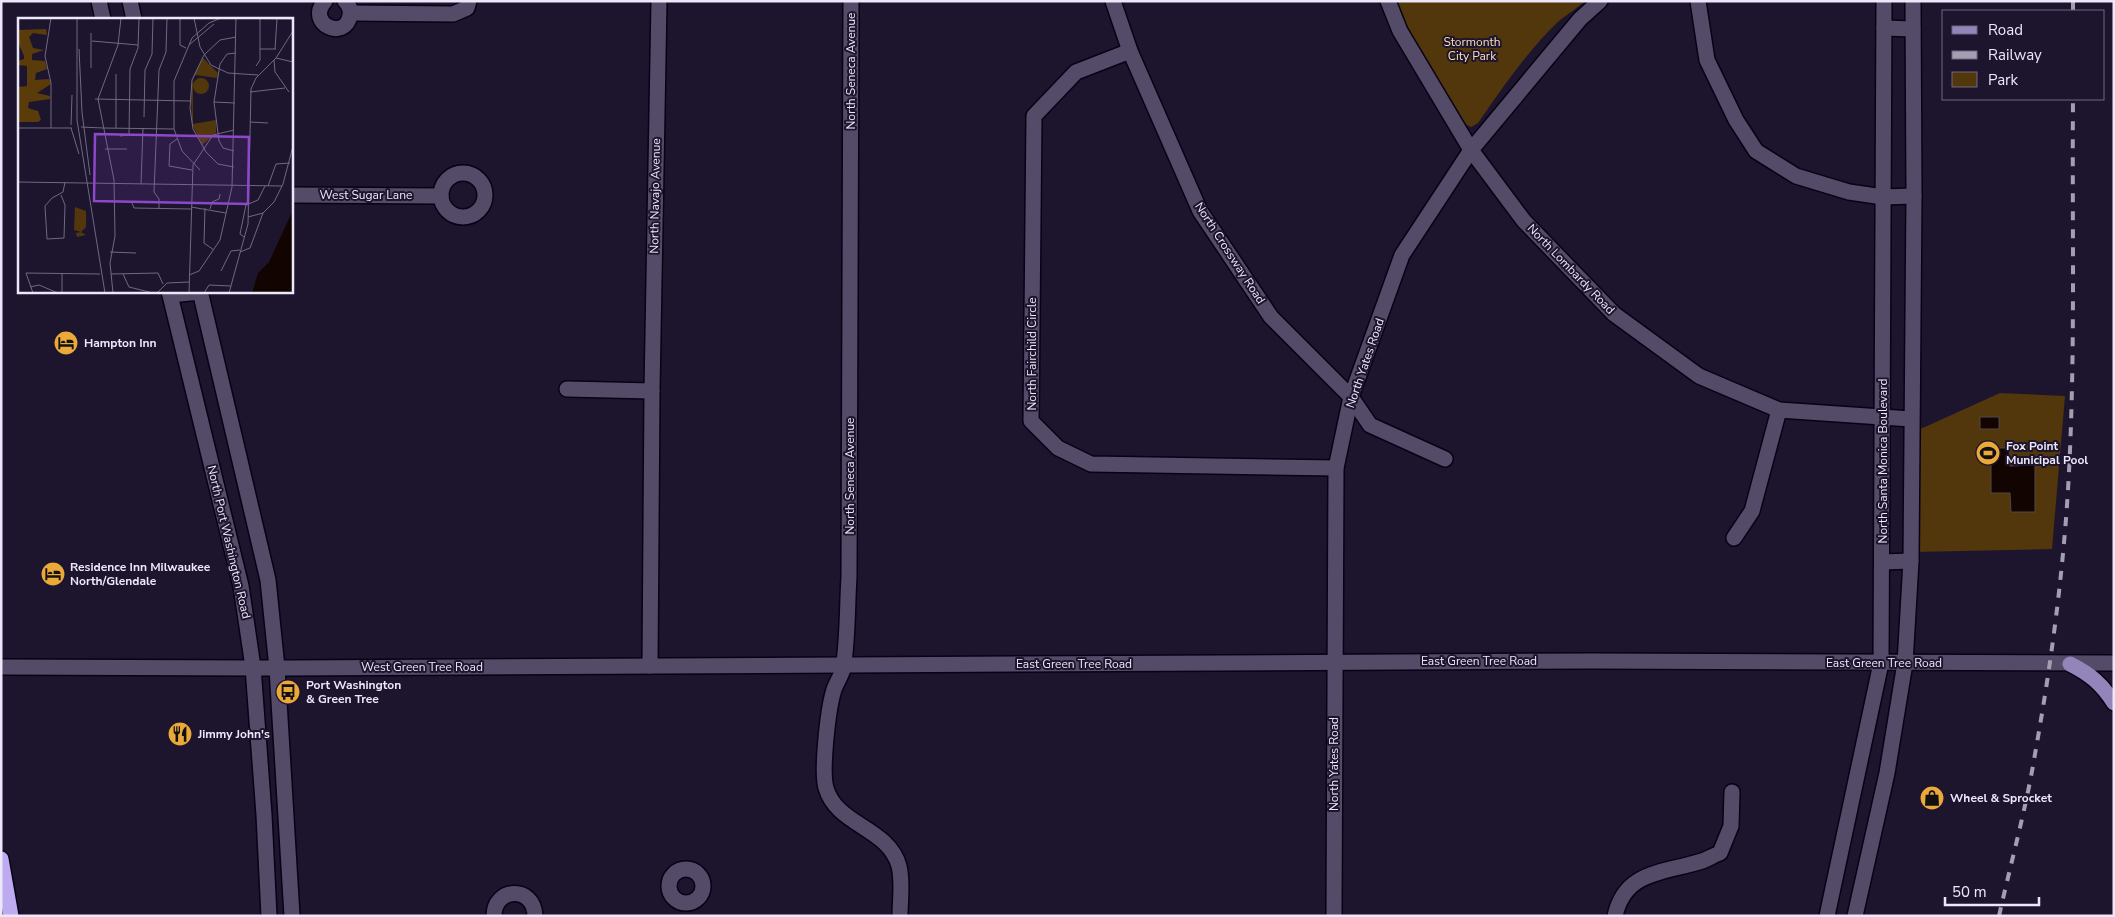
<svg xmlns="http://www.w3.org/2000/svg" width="2115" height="917" font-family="'Nunito Sans',sans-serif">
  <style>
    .green { fill: #51370b }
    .water { fill: #120400; stroke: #53484b }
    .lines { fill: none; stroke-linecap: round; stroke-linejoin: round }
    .street-casing { stroke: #080215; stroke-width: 18 }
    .secondary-casing { stroke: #080215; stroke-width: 18 }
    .primary-casing { stroke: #080215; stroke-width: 18 }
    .highway-casing { stroke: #080215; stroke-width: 18 }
    .street { stroke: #534b68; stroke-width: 15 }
    .secondary { stroke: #534b68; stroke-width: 15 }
    .primary { stroke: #9384ba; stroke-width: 15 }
    .highway { stroke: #bdaaf1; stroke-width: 15 }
    .rail { stroke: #a49eb3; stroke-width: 4; stroke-dasharray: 9 9; stroke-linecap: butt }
    .labels { text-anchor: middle; stroke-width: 4; stroke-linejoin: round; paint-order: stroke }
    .park-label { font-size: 12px; fill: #fcdfb6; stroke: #1d152e }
    .street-label { font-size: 12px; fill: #ece8fa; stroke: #1d152e }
    .poi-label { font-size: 12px; font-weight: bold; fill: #ece8fa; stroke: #1d152e; text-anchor: start }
    .inset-road { fill: none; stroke: #706980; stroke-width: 1 }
    .view { fill: #8c48c8; fill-opacity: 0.15; stroke: #8c48c8; stroke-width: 2.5 }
    .inset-edge { fill: none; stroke: #ece8fa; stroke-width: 2.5 }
  </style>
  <rect width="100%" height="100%" fill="#1d152e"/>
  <g class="green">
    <path d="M1394,1H1585C1577,8 1568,14 1560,20C1528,50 1503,87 1478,123L1471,127L1461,122L1445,98Z"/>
    <polygon points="2000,393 2065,396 2052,549 1914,552 1916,431"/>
  </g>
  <g class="water">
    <rect x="1980" y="417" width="19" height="12"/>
    <polygon points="1991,448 2009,448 2010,466 2035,465 2035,512 2011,512 2010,493 1991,493"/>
  </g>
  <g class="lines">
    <defs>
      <g id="street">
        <path d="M325,1C305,24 346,42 350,15C351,10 349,5 345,1"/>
        <path d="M851,1L849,577C847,607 848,639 843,669C841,677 835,684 833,693C828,711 821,771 826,788C837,826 888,827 899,866C903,882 900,900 900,916"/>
        <polyline points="1113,1 1130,51 1200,211 1271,317 1351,397 1370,425 1445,459"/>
        <polyline points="1388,1 1400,31 1471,150 1524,221 1614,314 1699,376 1779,410 1911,419"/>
        <polyline points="1698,1 1707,60 1736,120 1756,151 1796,176 1849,192 1883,197 1914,196"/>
        <polyline points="351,13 453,14 467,8 469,1"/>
        <polyline points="1130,51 1076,72 1034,116 1031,421 1058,448 1091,464 1336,468"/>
        <circle cx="463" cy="195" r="22"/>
        <polyline points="291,195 441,196"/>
        <polyline points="567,389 652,391"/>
        <polyline points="1734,538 1752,511 1779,410"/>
        <polyline points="650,666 652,391 659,1"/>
        <circle cx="686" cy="886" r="17"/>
        <path d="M494,916C494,887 534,885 535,916"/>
        <polyline points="1334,916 1336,468 1351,397 1402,255 1471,150 1580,19 1600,1"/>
        <path d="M1615,916C1625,870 1665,873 1702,861C1708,859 1714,855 1720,853L1731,826L1732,792"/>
      </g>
      <g id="secondary">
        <polyline points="99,1 103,19"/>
        <polyline points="130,1 134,19"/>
        <polyline points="1884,28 1913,29"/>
        <polyline points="169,291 241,586 253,667 264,815 269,916"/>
        <polyline points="200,291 268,580 277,668 292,916"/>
        <polyline points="170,295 200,292"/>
        <polyline points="1882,562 1911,561"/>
        <polyline points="1,667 289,668 1592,661 2114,663"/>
        <polyline points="1827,916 1881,663 1884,1"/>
        <polyline points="1855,916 1887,773 1905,663 1911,561 1914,196 1913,1"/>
      </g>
      <path id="primary" d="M2070,664C2090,674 2102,684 2114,703"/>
      <polyline id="highway" points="1,859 11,916"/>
    </defs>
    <use href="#street" class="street-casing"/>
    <use href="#secondary" class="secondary-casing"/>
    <use href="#primary" class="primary-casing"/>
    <use href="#highway" class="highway-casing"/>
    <use href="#street" class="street"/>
    <use href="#secondary" class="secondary"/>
    <use href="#primary" class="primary"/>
    <use href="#highway" class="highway"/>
    <g class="rail">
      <polyline points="2073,11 2073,1"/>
      <path d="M1999,916C2011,862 2026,809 2035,754C2053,654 2066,552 2070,450C2075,333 2072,216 2073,99"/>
    </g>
  </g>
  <defs>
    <symbol id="hotel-disc" viewBox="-11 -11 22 22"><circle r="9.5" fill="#eba939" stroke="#1d152e"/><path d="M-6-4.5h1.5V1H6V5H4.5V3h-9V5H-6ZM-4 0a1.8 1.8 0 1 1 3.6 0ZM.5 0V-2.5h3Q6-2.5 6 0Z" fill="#111"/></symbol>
    <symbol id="stadium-disc" viewBox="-11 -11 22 22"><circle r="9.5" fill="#eba939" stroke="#1d152e"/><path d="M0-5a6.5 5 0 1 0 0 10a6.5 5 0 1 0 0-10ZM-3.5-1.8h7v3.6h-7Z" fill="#111"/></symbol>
    <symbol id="bus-disc" viewBox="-11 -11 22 22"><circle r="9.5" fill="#eba939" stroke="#1d152e"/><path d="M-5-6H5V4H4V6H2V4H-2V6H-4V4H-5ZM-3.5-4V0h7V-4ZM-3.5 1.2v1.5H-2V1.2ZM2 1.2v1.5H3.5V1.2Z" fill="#111"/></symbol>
    <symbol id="restaurant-disc" viewBox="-11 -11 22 22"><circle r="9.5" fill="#eba939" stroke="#1d152e"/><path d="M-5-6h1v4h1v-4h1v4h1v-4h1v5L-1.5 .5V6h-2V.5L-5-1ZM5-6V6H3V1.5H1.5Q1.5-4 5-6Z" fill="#111"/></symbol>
    <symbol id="shop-disc" viewBox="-11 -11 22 22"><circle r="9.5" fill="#eba939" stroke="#1d152e"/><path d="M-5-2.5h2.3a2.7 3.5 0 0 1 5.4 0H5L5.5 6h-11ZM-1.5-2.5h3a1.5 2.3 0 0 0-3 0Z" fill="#111"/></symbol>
  </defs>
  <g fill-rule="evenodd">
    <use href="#hotel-disc" x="52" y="329" width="28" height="28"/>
    <use href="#stadium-disc" x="1974" y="439" width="28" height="28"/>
    <use href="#hotel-disc" x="39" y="560" width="28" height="28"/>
    <use href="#bus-disc" x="274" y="678" width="28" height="28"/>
    <use href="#restaurant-disc" x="166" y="720" width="28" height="28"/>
    <use href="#shop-disc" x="1918" y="784" width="28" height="28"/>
  </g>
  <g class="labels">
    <g class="park-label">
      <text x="1472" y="46">Stormonth<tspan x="1472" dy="14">City Park</tspan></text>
    </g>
    <g class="street-label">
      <text transform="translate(851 71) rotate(-90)" y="4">North Seneca Avenue</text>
      <text x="366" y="199">West Sugar Lane</text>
      <text transform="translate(655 196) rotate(-89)" y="4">North Navajo Avenue</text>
      <text transform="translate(1230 253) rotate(57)" y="4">North Crossway Road</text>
      <text transform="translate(1571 269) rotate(46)" y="4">North Lombardy Road</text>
      <text transform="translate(1032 354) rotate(-90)" y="4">North Fairchild Circle</text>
      <text transform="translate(1365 363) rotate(-71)" y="4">North Yates Road</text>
      <text transform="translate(1883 461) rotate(-90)" y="4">North Santa Monica Boulevard</text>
      <text transform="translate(850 476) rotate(-90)" y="4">North Seneca Avenue</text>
      <text transform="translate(229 542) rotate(77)" y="4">North Port Washington Road</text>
      <text x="1479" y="665">East Green Tree Road</text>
      <text x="1884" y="667">East Green Tree Road</text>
      <text x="1074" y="668">East Green Tree Road</text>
      <text x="422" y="671">West Green Tree Road</text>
      <text transform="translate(1334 764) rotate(-90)" y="4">North Yates Road</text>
    </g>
    <g class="poi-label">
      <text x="84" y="347">Hampton Inn</text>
      <text x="2006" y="450">Fox Point<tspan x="2006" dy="14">Municipal Pool</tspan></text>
      <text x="70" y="571">Residence Inn Milwaukee<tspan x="70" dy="14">North/Glendale</tspan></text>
      <text x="306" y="689">Port Washington<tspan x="306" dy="14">&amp; Green Tree</tspan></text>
      <text x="198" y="738">Jimmy John's</text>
      <text x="1950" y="802">Wheel &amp; Sprocket</text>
    </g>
  </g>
  <g transform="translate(18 18)">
    <rect width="275" height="275" fill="#1d152e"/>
    <path d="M185,40L200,55L199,60L177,57L175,62V106L198,102V115L184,127L174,106L173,77L174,66L176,57ZM175 68a8 8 0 1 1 16 0a8 8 0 1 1-16 0ZM57,189L68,193V209L63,214L68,217L59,219L58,215L63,214L56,212Z" fill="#51370b"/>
    <path d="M28,11L29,17L15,15L11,19L15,30L26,32L14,36V42L27,43L29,51L18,55L17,62L31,61L33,66L19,75L32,78V81L11,84L10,90L20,93L23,102L20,104H0V69L9,68V48L0,47V43L6,41V38L0,24V12Z" fill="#593c09"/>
    <path d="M275,192V275H234L240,255L251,244Z" fill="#120400"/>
    <path class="inset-road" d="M59,0V102L87,275M162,0V27L168,30M176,0L182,29L193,47L210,55L240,57M196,0L275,1M74,23L120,27M171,27L196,6M61,31L64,94L72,157M242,31H258M257,31L259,1M258,40L275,44M256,42L257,54L271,74M238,48L242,42V0M73,50V15M98,56V110M232,74L267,70M77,81L172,83M196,84L217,85M126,99L127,52L134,36L135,0M232,104L250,105M53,107L54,77M63,109L85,110M0,110H54M33,110V65L27,38L33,0M53,110L61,136M85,110L156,111M102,118L111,117L112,51L120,30L121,0M159,121L152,126L151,148L174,152M87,131H109M216,133L205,130L201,123L196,84L202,46L209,36L218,35M216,149L200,146L188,134L175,111L172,90L174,62L186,37L202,22L218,19M182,152L164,133L156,111V63L174,20L191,5L203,0M0,164L264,168M123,166L125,110M250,168L258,146L272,145M43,177L47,187L46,220L29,221L27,188L34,180L45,174L47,164M114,185L116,190L173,191M173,189L208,195M141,190V181L136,174L141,52L148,34L149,0M187,190L186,225L196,232M192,191L194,184L201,181L202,176M230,199L245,195M226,219L222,216L228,187L240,182L247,168M92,234L118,235M222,234L232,230L245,195L256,184L265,166L275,128M203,253L213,233L222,232M93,256L140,255L145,266M105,256L111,269L135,275M171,257L181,253L202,222L214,169L218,0M12,269L21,267L40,275M15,275L8,255L82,256M44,275V255M95,275L92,245L97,218L96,162L80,81L100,27L103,0M139,275L149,265L171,264M171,275L175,147L195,117L216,112M186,275L191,267L213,268M211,275L230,206L233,71L238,60L258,40L275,13"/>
    <path class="view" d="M77,116L231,119L230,186L76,183Z"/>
    <rect width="275" height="275" class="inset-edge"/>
  </g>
  <rect width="2115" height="917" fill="none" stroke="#ece8fa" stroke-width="5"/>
  <rect x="1942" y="10" width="162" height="90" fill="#1d152e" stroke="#706980"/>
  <rect x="1952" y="26" width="25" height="8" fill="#9384ba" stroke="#706980"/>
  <text x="1988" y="35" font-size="15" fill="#ece8fa">Road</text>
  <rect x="1952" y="51" width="25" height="8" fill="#a49eb3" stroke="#706980"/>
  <text x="1988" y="60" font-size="15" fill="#ece8fa">Railway</text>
  <rect x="1952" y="72" width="25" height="15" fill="#51370b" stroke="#706980"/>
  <text x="1988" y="85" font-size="15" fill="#ece8fa">Park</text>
  <path d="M1945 897v8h94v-8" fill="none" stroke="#ece8fa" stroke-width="2.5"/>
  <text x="1952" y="897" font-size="15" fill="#ece8fa" stroke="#1d152e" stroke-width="4" paint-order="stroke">50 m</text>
</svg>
